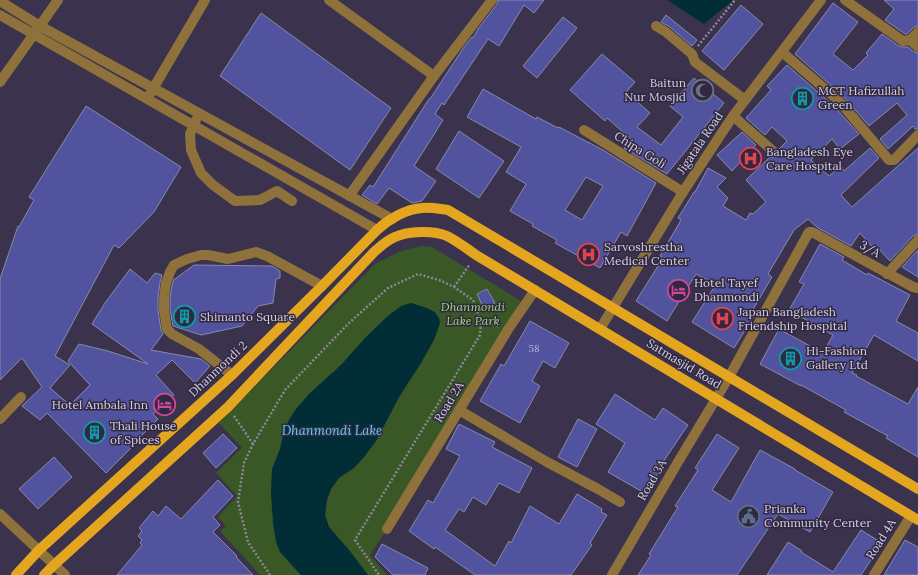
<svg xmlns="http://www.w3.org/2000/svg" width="918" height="575" font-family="Lora,serif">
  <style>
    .green { fill: #395825 }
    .water { fill: #012d36 }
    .building { fill: #52539e; stroke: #878aaa; fill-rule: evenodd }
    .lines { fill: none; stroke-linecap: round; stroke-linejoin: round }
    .path { stroke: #8c859b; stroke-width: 2.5; stroke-dasharray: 2 2; stroke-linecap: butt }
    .minor { stroke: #8e713b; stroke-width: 10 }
    .major { stroke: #e4a61e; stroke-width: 10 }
    .labels { text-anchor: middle; stroke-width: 3; stroke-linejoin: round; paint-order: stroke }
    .number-label { font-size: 10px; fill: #b4b1d0 }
    .poi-label { font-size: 12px; fill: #d5d0e1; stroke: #312842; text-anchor: start }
    .street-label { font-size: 12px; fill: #d5d0e1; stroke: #312842 }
    .park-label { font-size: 12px; font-style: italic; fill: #9bda74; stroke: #312842 }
    .water-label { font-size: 13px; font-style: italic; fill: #54d7f2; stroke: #312842 }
  </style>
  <rect width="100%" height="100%" fill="#3b324d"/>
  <polygon class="green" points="421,246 432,247 521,301 387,529 370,555 387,575 368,575 349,550 329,527 325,515 327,500 331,489 339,478 354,468 364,457 376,441 399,397 421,363 389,315 366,337 341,365 310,393 296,409 289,420 284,431 280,449 272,469 271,494 280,552 301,575 260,575 220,531 226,526 218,517 237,496 216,473 242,448 219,423 375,264 399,252"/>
  <g class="water">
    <polygon points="667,0 733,0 704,24"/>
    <polygon points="411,303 427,308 435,312 439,318 440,323 434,340 421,363 399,397 376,441 364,457 354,468 339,478 331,489 327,500 325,515 329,527 349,550 368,575 301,575 280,552 276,542 273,523 271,494 272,469 280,449 284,431 289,420 296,409 310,393 341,365 366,337 389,315 401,306"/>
  </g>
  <g class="building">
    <polygon points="498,0 544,0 534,13 524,5 499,46 488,39 444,105 442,103 435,114 443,120 414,166 436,181 422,201 412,203 389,188 377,204 362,195 370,185 373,187 429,99 430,99 464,47 472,37 473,38 478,29 497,4"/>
    <polygon points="884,0 918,0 918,26 914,27 907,34 905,34 885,20 894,9"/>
    <polygon points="833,3 858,22 833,54 853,70 868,55 866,53 882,34 899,46 903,47 908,47 914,52 918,53 918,129 915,129 913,126 888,149 880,139 907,115 897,103 869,126 843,96 795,54"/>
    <polygon points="741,5 763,24 724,70 702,51"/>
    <polygon points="261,13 391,108 350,170 220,76"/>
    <polygon points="666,15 697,40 692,46 670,27 661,22"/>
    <polygon points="563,17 577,28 537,78 523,66"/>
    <polygon points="602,54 635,82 626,92 650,113 637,127 661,145 683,117 670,106 694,78 703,86 724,103 667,174 624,148 631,139 607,118 605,121 570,90"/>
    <polygon points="787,65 834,106 859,134 840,149 832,139 811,160 829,176 841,166 844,171 870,148 879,158 841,195 852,207 918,148 918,234 913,236 890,261 877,247 875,250 860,233 851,246 818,228 808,219 794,230 768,274 772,277 751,313 754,316 734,348 692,322 715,286 712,284 713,283 696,274 667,321 636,301 663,258 660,256 681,220 678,218 694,192 695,192 708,168 726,178 717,187 728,198 723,206 746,220 750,213 753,214 766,202 746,180 770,157 775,157 778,156 779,153 779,149 787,141 772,127 765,135 746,118 771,90 767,86"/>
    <path d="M483,89L536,119L537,117L558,128L559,127L603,150L656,183L627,236L621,232L600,268L555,243L557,240L532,226L533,224L510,211L526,184L506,172L521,147L467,117ZM586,177L603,186L582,220L565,210Z"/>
    <polygon points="86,106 181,167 154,212 119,248 114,245 55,356 70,365 50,388 70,405 90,385 68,361 79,344 108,351 148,364 92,324 105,303 130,269 147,283 155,273 162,275 160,282 158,298 158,310 161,330 163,334 151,350 201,359 210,366 195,383 172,360 156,375 174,395 153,414 158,419 132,445 133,446 106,473 47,413 40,420 22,406 42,387 22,358 0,380 0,279 18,226 19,227 34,200 29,197"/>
    <polygon points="459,131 504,161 479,198 436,169"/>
    <polygon points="742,132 756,145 732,171 717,155"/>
    <polygon points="820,244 844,257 842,260 867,275 868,273 910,295 896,321 918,333 918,361 874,335 852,373 857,375 856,376 908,404 918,387 918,457 886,438 888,436 844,412 846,410 801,385 801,386 760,364 779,329 823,353 833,335 789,310 804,284 799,282"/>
    <polygon points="918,250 918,277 902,267"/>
    <polygon points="194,265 272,266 280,271 280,278 276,279 273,303 258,306 242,326 201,335 173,326 170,309 170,299 172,285 174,279 175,279"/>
    <polygon points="487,289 495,303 484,309 477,294"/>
    <polygon points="530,321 569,343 555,368 543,361 532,381 540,386 520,423 480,401 501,364 504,366"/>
    <polygon points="615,394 655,420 663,408 688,425 663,462 664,463 646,494 608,472 625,443 596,424"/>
    <polygon points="578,419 597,429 577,467 558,457"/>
    <polygon points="459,424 495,442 492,447 532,468 519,493 499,483 486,505 473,497 464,512 459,509 445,530 495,566 509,541 511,543 530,506 559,524 577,494 602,509 601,512 607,515 590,543 592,545 571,575 475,575 435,547 434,549 409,531 428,500 433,503 460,456 446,449"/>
    <polygon points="223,434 237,448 216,468 203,453"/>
    <polygon points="717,434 739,448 712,490 731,502 760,450 795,469 795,470 833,492 810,532 778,514 737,575 638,575 651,555 649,554 678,507 675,506 698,470 695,468"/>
    <polygon points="54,457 72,477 38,509 19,489"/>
    <polygon points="218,480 233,496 213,517 220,525 213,532 237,556 236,557 253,575 117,575 142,545 140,543 142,540 138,536 142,531 139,528 153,511 158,516 166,506 181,519"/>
    <polygon points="861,530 882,543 861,575 767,575 788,542 802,551 801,552 833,572"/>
    <polygon points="905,540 918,547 918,575 884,575"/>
    <polygon points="382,544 428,568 425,575 393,575 375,557"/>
  </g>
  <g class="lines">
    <g class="path">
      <polyline points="698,46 735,0"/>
      <polyline points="454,287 470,264"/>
      <polyline points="481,322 498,326"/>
      <polyline points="234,416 253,444"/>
      <polyline points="270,575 248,542 238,502 244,463 253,444 285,390 349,323 388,288 418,274 439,280 454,287 473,300 481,322 480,335 355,540 379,575"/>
    </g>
    <g class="minor">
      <polyline points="329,0 434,76"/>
      <polyline points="845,0 903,41 910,40"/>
      <polyline points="0,1 40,26 392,219"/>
      <polyline points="0,15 377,230"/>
      <polyline points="656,26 666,32 692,54 695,62 745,100"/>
      <polyline points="910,40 918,32"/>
      <polyline points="910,40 918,47"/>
      <polyline points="782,52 839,101 889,160 894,160 918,135"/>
      <polyline points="0,82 58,0"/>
      <polyline points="150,94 205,0"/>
      <polyline points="733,116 773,151"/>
      <polyline points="196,120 190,134 191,150 201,173 213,185 235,201 260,200 277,191 292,201"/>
      <polyline points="584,130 683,192"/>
      <polyline points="349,196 434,76 492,0"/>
      <polyline points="887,274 918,240"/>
      <polyline points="600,329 683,192 733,116 821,0"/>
      <polyline points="232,375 208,356 199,349 172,334 167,329 164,310 164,299 166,283 170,272 174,265 187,259 201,255 208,255 228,259 256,252 267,256 322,286"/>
      <polyline points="459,410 547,462 598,489 620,502"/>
      <polyline points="0,419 21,397"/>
      <polyline points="0,514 65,575"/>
      <polyline points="387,529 509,328 535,290"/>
      <polyline points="612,575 678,462 729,377 809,232 812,232 913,287 918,288"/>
      <polyline points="874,575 911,516"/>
    </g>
    <g class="major">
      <path d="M16,575L39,550L232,375L322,286L377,230C389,219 406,209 422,208C431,207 439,209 448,210L918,489"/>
      <path d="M44,575L54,565L228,407L374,252C381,246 387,240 395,237C408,231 433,230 447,236C457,241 466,248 476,255L918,520"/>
    </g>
  </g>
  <defs>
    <symbol id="mosque-ring" viewBox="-11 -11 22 22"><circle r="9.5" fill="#312842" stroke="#6b7280" stroke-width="1.5"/><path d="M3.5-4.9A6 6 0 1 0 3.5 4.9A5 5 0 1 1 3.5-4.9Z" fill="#6b7280"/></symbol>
    <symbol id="building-ring" viewBox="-11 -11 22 22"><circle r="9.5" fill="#312842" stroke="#0f9aa8" stroke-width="1.5"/><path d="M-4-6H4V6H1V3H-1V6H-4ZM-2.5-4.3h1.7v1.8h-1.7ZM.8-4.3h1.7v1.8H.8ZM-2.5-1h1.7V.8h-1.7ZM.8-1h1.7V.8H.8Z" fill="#0f9aa8"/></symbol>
    <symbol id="hospital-ring" viewBox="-11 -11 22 22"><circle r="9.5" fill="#312842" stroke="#e0444e" stroke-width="1.5"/><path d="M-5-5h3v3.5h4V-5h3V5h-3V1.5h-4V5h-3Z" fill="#e0444e"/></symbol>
    <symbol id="hotel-ring" viewBox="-11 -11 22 22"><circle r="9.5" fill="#312842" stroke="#d1479c" stroke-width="1.5"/><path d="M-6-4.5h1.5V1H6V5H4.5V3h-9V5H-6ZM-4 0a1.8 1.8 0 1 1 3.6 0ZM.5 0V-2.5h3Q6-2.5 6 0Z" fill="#d1479c"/></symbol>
    <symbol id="civic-ring" viewBox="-11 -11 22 22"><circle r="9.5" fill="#312842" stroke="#5c6f8a" stroke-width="1.5"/><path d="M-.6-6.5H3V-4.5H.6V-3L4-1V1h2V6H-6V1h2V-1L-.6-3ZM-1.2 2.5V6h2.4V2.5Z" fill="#5c6f8a"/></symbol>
  </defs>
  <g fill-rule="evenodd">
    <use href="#mosque-ring" x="690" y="78" width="25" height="25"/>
    <use href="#building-ring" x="790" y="86" width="25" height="25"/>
    <use href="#hospital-ring" x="738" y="146" width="25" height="25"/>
    <use href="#hospital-ring" x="576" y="242" width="25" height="25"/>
    <use href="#hotel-ring" x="666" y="278" width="25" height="25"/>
    <use href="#building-ring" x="172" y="304" width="25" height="25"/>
    <use href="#hospital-ring" x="710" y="306" width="25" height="25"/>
    <use href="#building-ring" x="778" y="346" width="25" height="25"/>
    <use href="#hotel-ring" x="152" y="392" width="25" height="25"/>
    <use href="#building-ring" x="82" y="420" width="25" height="25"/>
    <use href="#civic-ring" x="736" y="504" width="25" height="25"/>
  </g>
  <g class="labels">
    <g class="number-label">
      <text x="534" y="352">58</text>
    </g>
    <g class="poi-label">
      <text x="686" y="87" text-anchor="end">Baitun<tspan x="686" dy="14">Nur Mosjid</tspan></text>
      <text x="818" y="95">MCT Hafizullah<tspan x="818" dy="14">Green</tspan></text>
      <text x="766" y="156">Bangladesh Eye<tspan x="766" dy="14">Care Hospital</tspan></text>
      <text x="604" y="251">Sarvoshrestha<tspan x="604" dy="14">Medical Center</tspan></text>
      <text x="694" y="287">Hotel Tayef<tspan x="694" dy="14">Dhanmondi</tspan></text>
      <text x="738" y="316">Japan Bangladesh<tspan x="738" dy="14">Friendship Hospital</tspan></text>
      <text x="200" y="321">Shimanto Square</text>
      <text x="806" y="355">Hi-Fashion<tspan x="806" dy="14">Gallery Ltd</tspan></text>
      <text x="148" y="409" text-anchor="end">Hotel Ambala Inn</text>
      <text x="110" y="430">Thali House<tspan x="110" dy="14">of Spices</tspan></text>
      <text x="764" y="513">Prianka<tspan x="764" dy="14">Community Center</tspan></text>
    </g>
    <g class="street-label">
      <text transform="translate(700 143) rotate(-56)" y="4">Jigatala Road</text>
      <text transform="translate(640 150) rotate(32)" y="4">Chipa Goli</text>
      <text transform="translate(870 249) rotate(29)" y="4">3/A</text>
      <text transform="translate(684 364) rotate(31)" y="4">Satmasjid Road</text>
      <text transform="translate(218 369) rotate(-43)" y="4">Dhanmondi 2</text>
      <text transform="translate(449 402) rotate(-59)" y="4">Road 2A</text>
      <text transform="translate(652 480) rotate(-60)" y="4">Road 3A</text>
      <text transform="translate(881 539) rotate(-58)" y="4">Road 4A</text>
    </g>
    <g class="park-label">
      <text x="473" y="311">Dhanmondi<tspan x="473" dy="14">Lake Park</tspan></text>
    </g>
    <g class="water-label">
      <text x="332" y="435">Dhanmondi Lake</text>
    </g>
  </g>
</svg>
